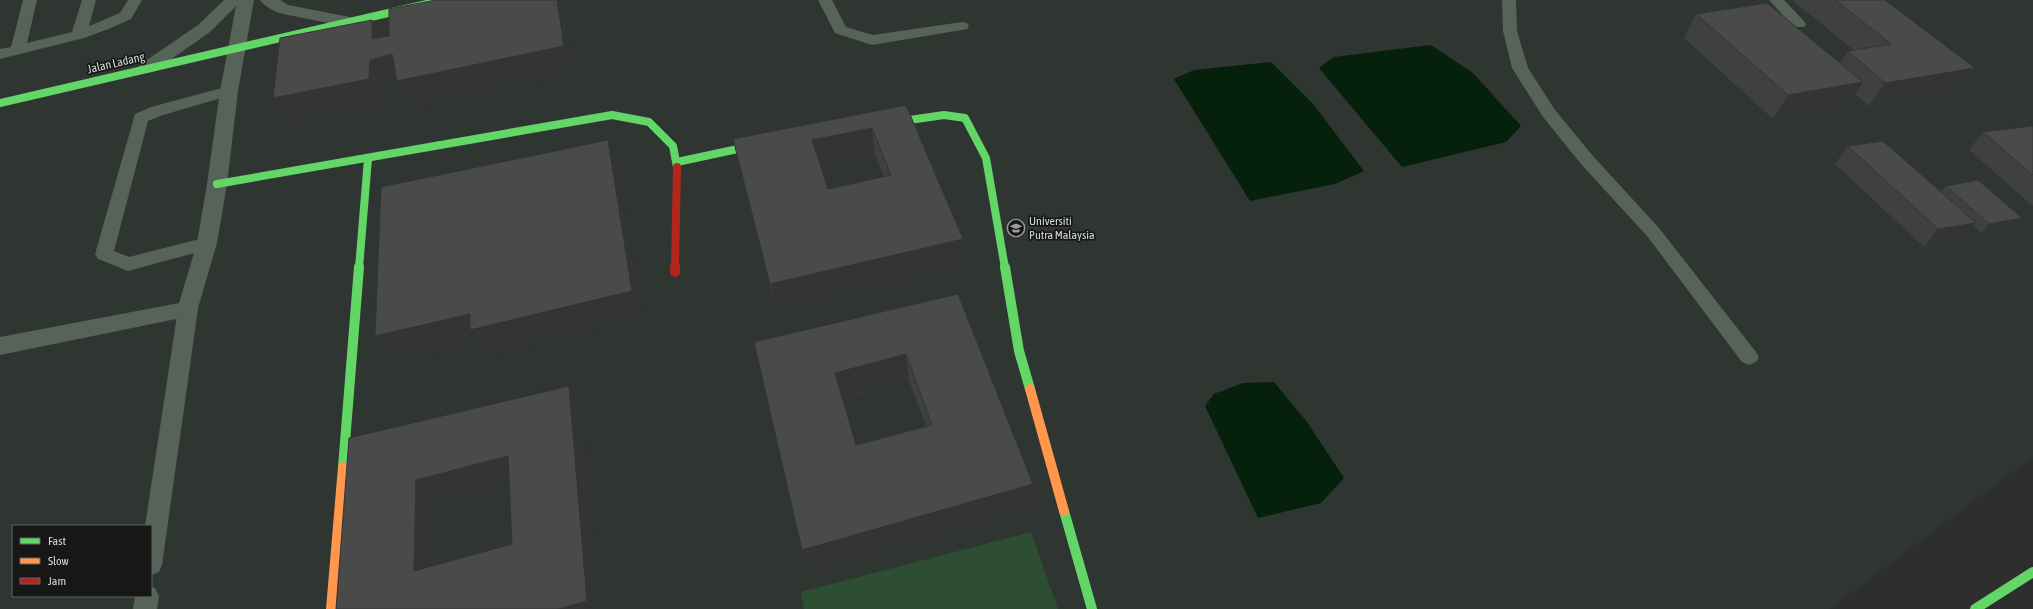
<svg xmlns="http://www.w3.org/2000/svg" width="2033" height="609" font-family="'Asap Condensed',sans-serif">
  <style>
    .built { fill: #2f3530; fill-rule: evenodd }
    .green { fill: #2e4e34 }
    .water { fill: #05200b }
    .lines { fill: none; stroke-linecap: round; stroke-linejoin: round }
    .lane { fill: #566358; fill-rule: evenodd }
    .street { fill: #566358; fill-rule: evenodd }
    .fast-far1 { stroke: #63d668; stroke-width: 8 }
    .fast { stroke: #63d668; stroke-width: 10 }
    .slow { stroke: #ff974d; stroke-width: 10 }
    .jam-far1 { stroke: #b3261e; stroke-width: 8 }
    .jam { stroke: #b3261e; stroke-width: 10 }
    .wall { fill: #404040; fill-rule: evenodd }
    .shaded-wall { fill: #343434 }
    .building { fill: #4a4a4a; stroke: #343434; fill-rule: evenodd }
    .labels { text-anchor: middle; stroke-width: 3.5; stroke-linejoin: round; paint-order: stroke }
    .street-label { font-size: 12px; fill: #d7d9d7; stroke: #161716 }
    .poi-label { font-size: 12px; fill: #d7d9d7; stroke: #161716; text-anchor: start }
  </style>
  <rect width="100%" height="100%" fill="#2e2e2e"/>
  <path class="built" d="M0,0H2033V457L1830,609H0ZM13,526H151V596H13Z"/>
  <polygon class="green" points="1031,532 1058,609 804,609 801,592"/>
  <g class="water">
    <polygon points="1431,45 1473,73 1521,126 1506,142 1402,167 1319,68 1334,57"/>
    <polygon points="1271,62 1313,104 1364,171 1335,184 1250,201 1174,79 1194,70"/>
    <polygon points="1274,382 1307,422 1344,478 1321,503 1258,518 1205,406 1214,394 1243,383"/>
  </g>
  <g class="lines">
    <g class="lane">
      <polygon points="23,0 37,0 27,43 72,32 82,0 96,0 89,26 120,13 128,0 142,0 131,19 111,28 84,38 0,59 0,49 11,47"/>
      <polygon points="818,0 832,0 846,27 873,35 962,22 967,23 969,26 967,29 962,30 872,45 835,33"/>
      <polygon points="1502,0 1516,0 1517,31 1528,68 1555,110 1593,156 1659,228 1756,352 1759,357 1756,362 1749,365 1742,362 1647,236 1581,164 1543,117 1512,68 1503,31"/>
      <polygon points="1769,0 1784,0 1804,21 1806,24 1804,27 1794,27"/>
      <polygon points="229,86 235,88 237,91 235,94 163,115 148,121 114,251 129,257 207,237 213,238 216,243 213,248 128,271 98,259 95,254 135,114 151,107"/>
      <polygon points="188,302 195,304 198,309 162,565 159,572 151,575 151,526 145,526 178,309 181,304"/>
      <polygon points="151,587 155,588 159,596 157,609 133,609 135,596 151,596"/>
    </g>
    <g class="street">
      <polygon points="224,0 254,0 238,91 227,184 217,243 196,315 0,355 0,337 179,303 197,243 207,184 220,91 236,6 210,32 153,72 147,73 141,72 138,68 141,64 198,25"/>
      <path d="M260,0H280L288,5L355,18L358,22L355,26L349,27L283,14C275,12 265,7 260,0Z"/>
    </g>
    <g class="fast-far1">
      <polyline points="0,103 444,0"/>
      <polyline points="882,124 944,115 965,118 986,158 1005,268"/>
      <polyline points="677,162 766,143"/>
      <polyline points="217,184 612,115 649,122 673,146 677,167"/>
      <polyline points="359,268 368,159"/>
    </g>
    <g class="fast">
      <polyline points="1005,267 1019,351 1030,389"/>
      <polyline points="343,467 359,267"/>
      <polyline points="1064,511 1092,609"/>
      <polyline points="1975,609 2033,572"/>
    </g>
    <g class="slow">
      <polyline points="1030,389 1064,511"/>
      <polyline points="331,609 343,467"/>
    </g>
    <polyline class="jam-far1" points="675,268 677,167"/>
    <polyline class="jam" points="675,272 675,267"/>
  </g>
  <g class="wall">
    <polygon points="1792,0 1885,0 1957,92 1869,106 1855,94 1847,106 1773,119 1684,38 1696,14 1840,63 1848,51 1854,50"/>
    <path d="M906,105L963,239L964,266L776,311L733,139ZM875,155L884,177L828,189L821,167Z"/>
    <polygon points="2033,126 2033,206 1969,150 1983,132"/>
    <polygon points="1848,146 1941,191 1946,186 2022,218 2014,227 1981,233 1973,226 1961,240 1924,247 1835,164"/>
    <path d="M958,294L1033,510L808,574L754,342ZM909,381L926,426L856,445L843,399Z"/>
  </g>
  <g class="shaded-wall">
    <polygon points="557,0 561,0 562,3 573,73 410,108 398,83 383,87 383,106 289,125 273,98 370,60 372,39 372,20 386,47 392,54"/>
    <polygon points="1975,68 1957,92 1869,106 1885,83"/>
    <polygon points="1863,82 1847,106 1773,119 1788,95"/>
    <polygon points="872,128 875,155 817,168 812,140"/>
    <polygon points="608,140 617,167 642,318 484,356 477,342 392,363 375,336 470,314"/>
    <polygon points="2022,218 2014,227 1981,233 1989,224"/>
    <polygon points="1976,223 1961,240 1924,247 1938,229"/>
    <polygon points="963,239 964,266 776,311 770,284"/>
    <polygon points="906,354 909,381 840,399 835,373"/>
    <polygon points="569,386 581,412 599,609 559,609"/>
    <polygon points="508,456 523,481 434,505 433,595 414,571 416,480"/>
    <polygon points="1033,484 1033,510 808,574 802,550"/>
  </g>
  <g class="building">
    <polygon points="436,0 557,0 564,46 397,81 392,54 370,60 369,79 273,98 280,38 372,20 372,39 389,36 389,9"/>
    <polygon points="1835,0 1885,0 1975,68 1885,83 1848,51 1891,44"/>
    <polygon points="1767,3 1863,82 1788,95 1696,14"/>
    <path d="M906,105L963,239L770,284L733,139ZM872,128L891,175L828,189L812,140Z"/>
    <polygon points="2033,126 2033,175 1983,132"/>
    <polygon points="608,140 632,291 470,330 470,314 375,336 381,187"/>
    <polygon points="1883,141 1976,223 1938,229 1848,146"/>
    <polygon points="1978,180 2022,218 1989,224 1946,186"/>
    <path d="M958,294L1033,484L802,550L754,342ZM906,354L932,425L856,445L835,373Z"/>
    <path d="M569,386L587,601L559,609H336L349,438ZM508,456L512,544L414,571L416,480Z"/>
  </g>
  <defs>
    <symbol id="university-ring" viewBox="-11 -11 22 22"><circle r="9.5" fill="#161716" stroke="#9c9d9c" stroke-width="1.5"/><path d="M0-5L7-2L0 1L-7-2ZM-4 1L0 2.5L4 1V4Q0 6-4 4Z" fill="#9c9d9c"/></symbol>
  </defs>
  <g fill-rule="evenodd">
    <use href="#university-ring" x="1006" y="218" width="20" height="20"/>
  </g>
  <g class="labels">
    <g class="street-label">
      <text transform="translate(116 63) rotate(-13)" y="4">Jalan Ladang</text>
    </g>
    <g class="poi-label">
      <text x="1029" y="225">Universiti<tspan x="1029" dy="14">Putra Malaysia</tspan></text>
    </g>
  </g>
  <rect x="12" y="525" width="140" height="72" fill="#161716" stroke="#636563"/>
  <rect x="20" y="538" width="20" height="6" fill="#63d668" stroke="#636563"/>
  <text x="48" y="545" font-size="12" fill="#d7d9d7">Fast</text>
  <rect x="20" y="558" width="20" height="6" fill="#ff974d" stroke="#636563"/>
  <text x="48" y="565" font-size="12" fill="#d7d9d7">Slow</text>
  <rect x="20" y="578" width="20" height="6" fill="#b3261e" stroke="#636563"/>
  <text x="48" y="585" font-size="12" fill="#d7d9d7">Jam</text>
</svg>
